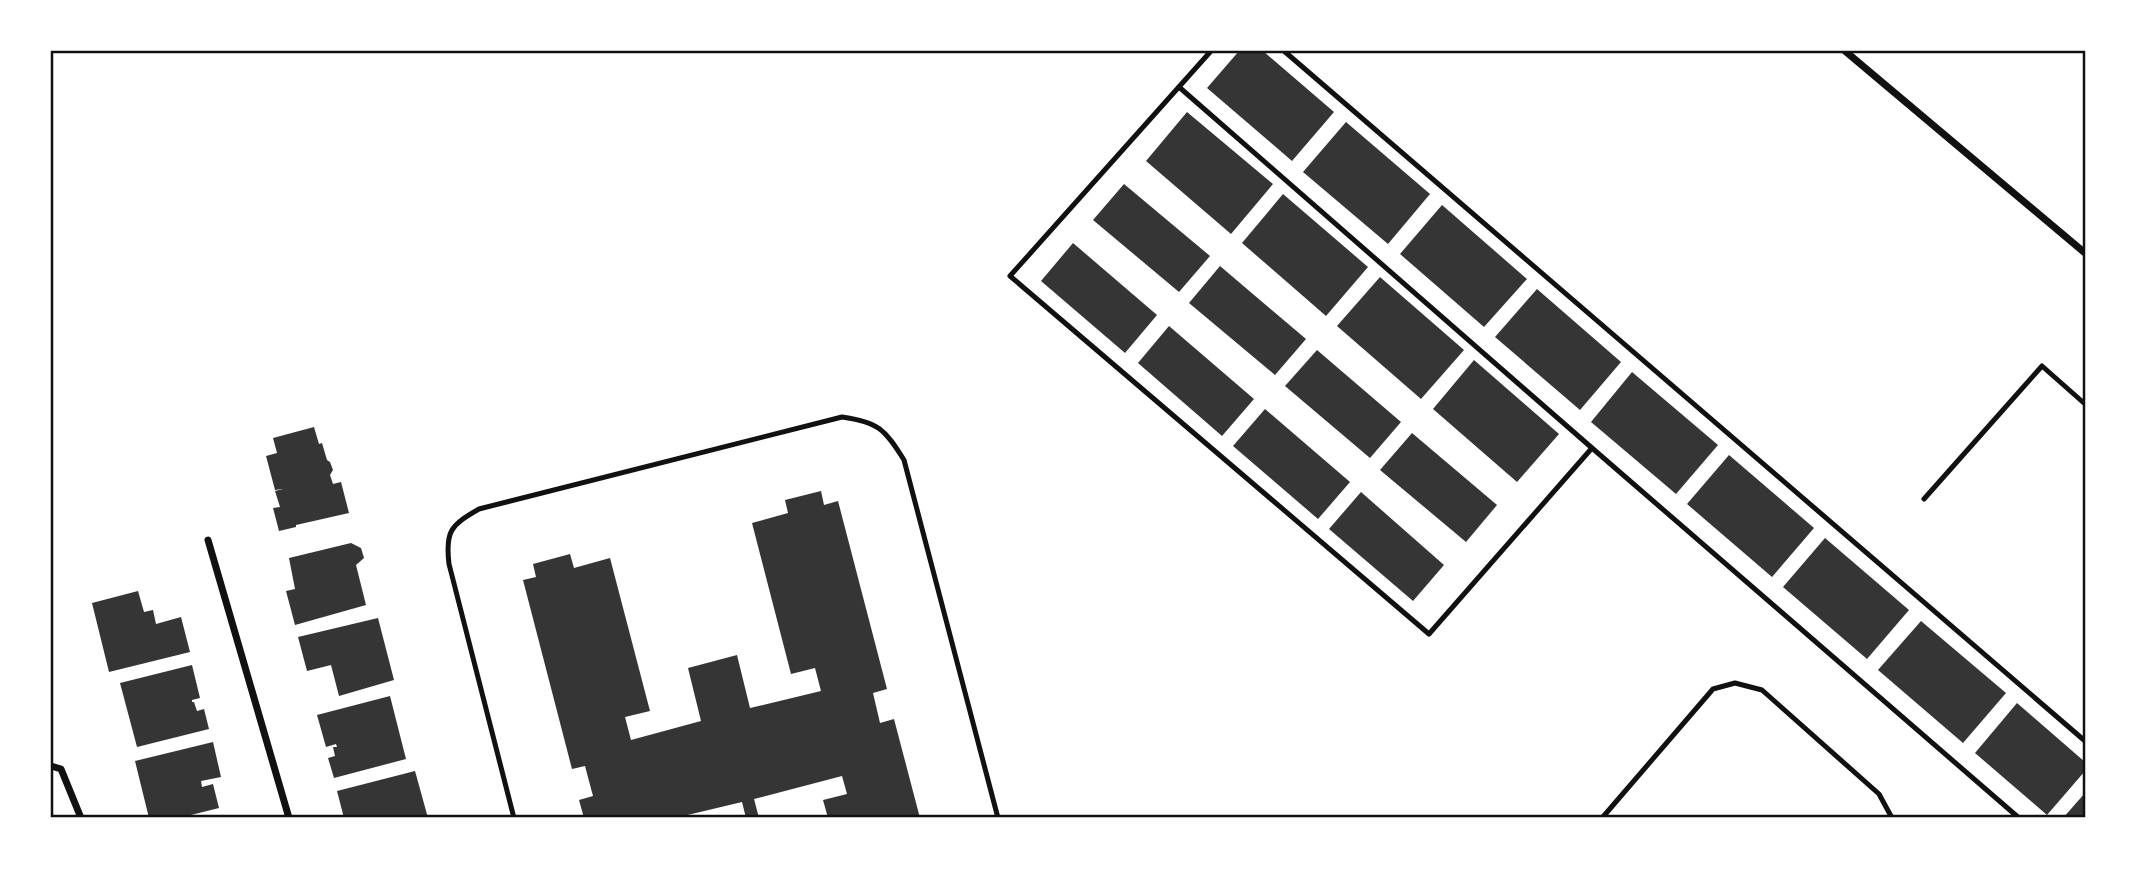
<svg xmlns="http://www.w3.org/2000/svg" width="2136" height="869" font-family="'Space Grotesk',sans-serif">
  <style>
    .building { fill: #353535 }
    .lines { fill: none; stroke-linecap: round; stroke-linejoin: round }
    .service { stroke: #111; stroke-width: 5 }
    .minor { stroke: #111; stroke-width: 7 }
    .neatline { fill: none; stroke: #111; stroke-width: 2.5 }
  </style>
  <rect width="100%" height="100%" fill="#fff"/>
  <g class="building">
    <polygon points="1239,51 1263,51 1334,112 1292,161 1207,88"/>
    <polygon points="1187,112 1273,184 1231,234 1146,161"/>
    <polygon points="1346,122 1430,194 1388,244 1303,172"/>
    <polygon points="1124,184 1210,256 1179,292 1093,220"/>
    <polygon points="1283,194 1368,267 1326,316 1242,243"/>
    <polygon points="1442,205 1527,279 1484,327 1400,254"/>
    <polygon points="1073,243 1157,315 1125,353 1041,281"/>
    <polygon points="1220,266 1306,339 1275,375 1189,303"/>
    <polygon points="1380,277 1464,350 1421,399 1337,326"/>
    <polygon points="1537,289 1621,362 1580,410 1495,337"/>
    <polygon points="1169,326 1254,399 1222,436 1138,363"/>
    <polygon points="1317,350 1401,422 1370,458 1285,386"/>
    <polygon points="1474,360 1559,434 1517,482 1433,409"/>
    <polygon points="1632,372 1718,445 1676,494 1591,422"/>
    <polygon points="1265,409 1350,482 1318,519 1233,446"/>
    <polygon points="314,427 319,444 322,443 327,460 330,462 333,470 330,475 333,484 341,482 349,513 296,525 296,527 279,531 273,508 280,507 275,491 283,489 275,490 266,456 277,453 273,438"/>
    <polygon points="1412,433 1497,505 1466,542 1380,470"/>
    <polygon points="1729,455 1814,528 1772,577 1687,504"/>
    <polygon points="821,491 824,505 838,501 887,689 873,693 880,723 894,719 920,818 828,818 823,800 847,794 842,776 754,799 759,818 746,818 742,802 675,818 584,818 579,800 593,796 585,766 572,769 523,580 536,577 533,564 570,554 574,568 610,558 650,711 625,717 631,740 701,721 688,668 737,655 750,708 821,691 815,668 791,674 752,523 788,513 785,500"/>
    <polygon points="1361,492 1444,565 1413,601 1329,529"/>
    <polygon points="1825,538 1909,610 1867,659 1783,587"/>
    <polygon points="351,543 361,548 364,558 356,565 366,605 295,625 286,591 295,589 289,558"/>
    <polygon points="138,591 144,612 153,610 156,624 181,617 190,652 109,672 92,603"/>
    <polygon points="378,618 394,680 339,696 331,665 307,671 298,637"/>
    <polygon points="1921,621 2006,693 1963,743 1878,670"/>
    <polygon points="192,665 200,698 192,700 192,702 194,702 197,711 204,709 209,729 137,747 120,683"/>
    <polygon points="390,696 406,759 334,778 328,758 335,756 333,747 337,747 336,744 326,747 317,715"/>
    <polygon points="2017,703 2085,762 2085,771 2047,815 1975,753"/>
    <polygon points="213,742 221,777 201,781 202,787 213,784 219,808 179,818 149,818 135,761"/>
    <polygon points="415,771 428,818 344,818 337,791"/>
    <polygon points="2085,793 2085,818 2063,818"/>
  </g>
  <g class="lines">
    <g class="service">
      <polyline points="1211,51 1010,276 1429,634 1592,448 2019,818"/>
      <polyline points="1284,51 2085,741"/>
      <polyline points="1179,87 1592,448"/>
      <polyline points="1924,499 2042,366 2085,404"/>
      <path d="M514,818L449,564C445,531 451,525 479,509L842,417C878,422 885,429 904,460L998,818"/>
      <polyline points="1602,818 1713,689 1735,683 1762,690 1879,794 1892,818"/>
    </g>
    <g class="minor">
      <polyline points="1845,51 2085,253"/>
      <polyline points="208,540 289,818"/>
      <polyline points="51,766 61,769 81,818"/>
    </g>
  </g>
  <rect width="2136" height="869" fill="none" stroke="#ffffff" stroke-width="105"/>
  <rect x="52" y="52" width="2032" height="764" class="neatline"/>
</svg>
